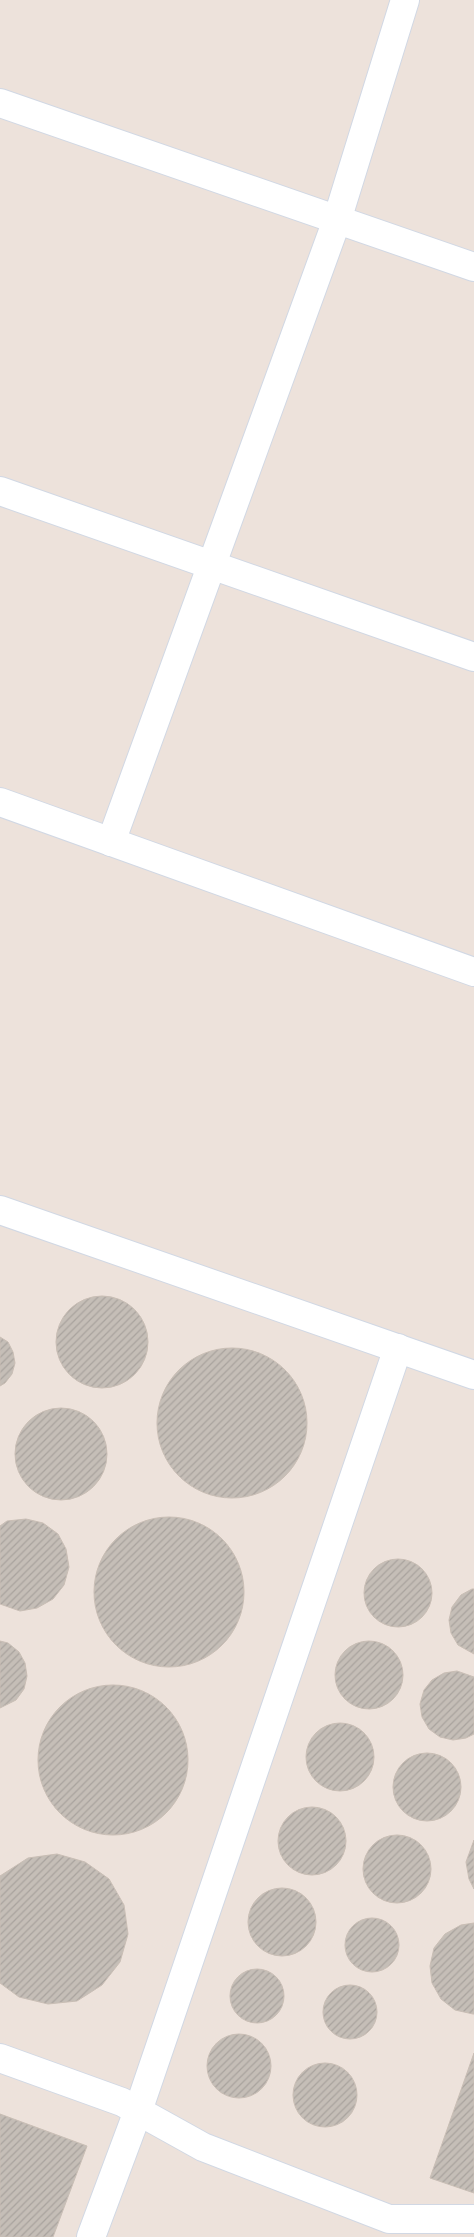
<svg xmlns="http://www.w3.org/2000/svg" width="474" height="2237" font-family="Helvetica,sans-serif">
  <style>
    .building { fill: url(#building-hatch); stroke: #c9beb5 }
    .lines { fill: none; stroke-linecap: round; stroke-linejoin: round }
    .minor-casing { stroke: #d1d8e4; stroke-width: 30 }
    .minor { stroke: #fff; stroke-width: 28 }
  </style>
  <defs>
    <pattern id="building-hatch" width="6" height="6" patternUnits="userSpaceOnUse" patternTransform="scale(1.25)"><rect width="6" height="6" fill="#c5beb7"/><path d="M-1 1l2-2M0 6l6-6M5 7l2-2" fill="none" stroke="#a9a39e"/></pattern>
  </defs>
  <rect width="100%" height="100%" fill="#ede2db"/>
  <g class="building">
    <circle cx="102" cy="1342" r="46"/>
    <polygon points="0,1337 8,1342 13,1352 15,1363 12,1374 5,1383 0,1386"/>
    <circle cx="232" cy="1423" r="75"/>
    <circle cx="61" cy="1454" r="46"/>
    <circle cx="169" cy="1592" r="75"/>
    <polygon points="26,1519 43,1523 58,1534 66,1549 69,1567 64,1585 53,1599 37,1608 20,1611 0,1604 0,1526 7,1521"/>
    <circle cx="398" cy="1593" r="34"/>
    <polygon points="472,1589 474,1589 474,1654 458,1645 451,1633 449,1620 452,1607 461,1595"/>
    <circle cx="369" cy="1675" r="34"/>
    <polygon points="0,1641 8,1643 19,1652 25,1663 27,1676 24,1689 16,1700 0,1708"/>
    <polygon points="457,1671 474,1677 474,1734 466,1738 453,1740 440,1737 429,1729 422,1717 420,1704 424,1690 432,1680 444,1673"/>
    <circle cx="113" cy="1760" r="75"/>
    <circle cx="340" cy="1757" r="34"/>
    <circle cx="427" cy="1787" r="34"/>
    <circle cx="312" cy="1841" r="34"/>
    <circle cx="397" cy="1869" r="34"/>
    <polygon points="474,1840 474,1889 469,1879 466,1862"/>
    <polygon points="57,1854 85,1862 109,1879 124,1905 128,1934 120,1962 102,1985 77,2001 48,2004 19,1997 0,1983 0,1876 28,1858"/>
    <circle cx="282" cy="1922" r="34"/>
    <circle cx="372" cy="1945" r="27"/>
    <polygon points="474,1923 474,2014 473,2014 455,2010 441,1999 432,1983 430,1966 434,1948 445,1934 461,1925"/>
    <circle cx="257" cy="1996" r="27"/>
    <circle cx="350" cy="2012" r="27"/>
    <circle cx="239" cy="2066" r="32"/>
    <polygon points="474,2053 474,2193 430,2178"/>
    <circle cx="325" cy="2095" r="32"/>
    <polygon points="0,2114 87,2146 53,2237 0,2237"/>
  </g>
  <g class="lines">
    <defs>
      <g id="minor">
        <polyline points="0,103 474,267"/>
        <polyline points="0,491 474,657"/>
        <polyline points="0,802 474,972"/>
        <polyline points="111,842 337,220 405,0"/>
        <polyline points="0,1210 474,1375"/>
        <polyline points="0,2058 122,2102 203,2147 389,2219 474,2219"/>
        <polyline points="91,2237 138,2111 398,1348"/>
      </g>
    </defs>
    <use href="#minor" class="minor-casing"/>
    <use href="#minor" class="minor"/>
  </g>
</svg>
